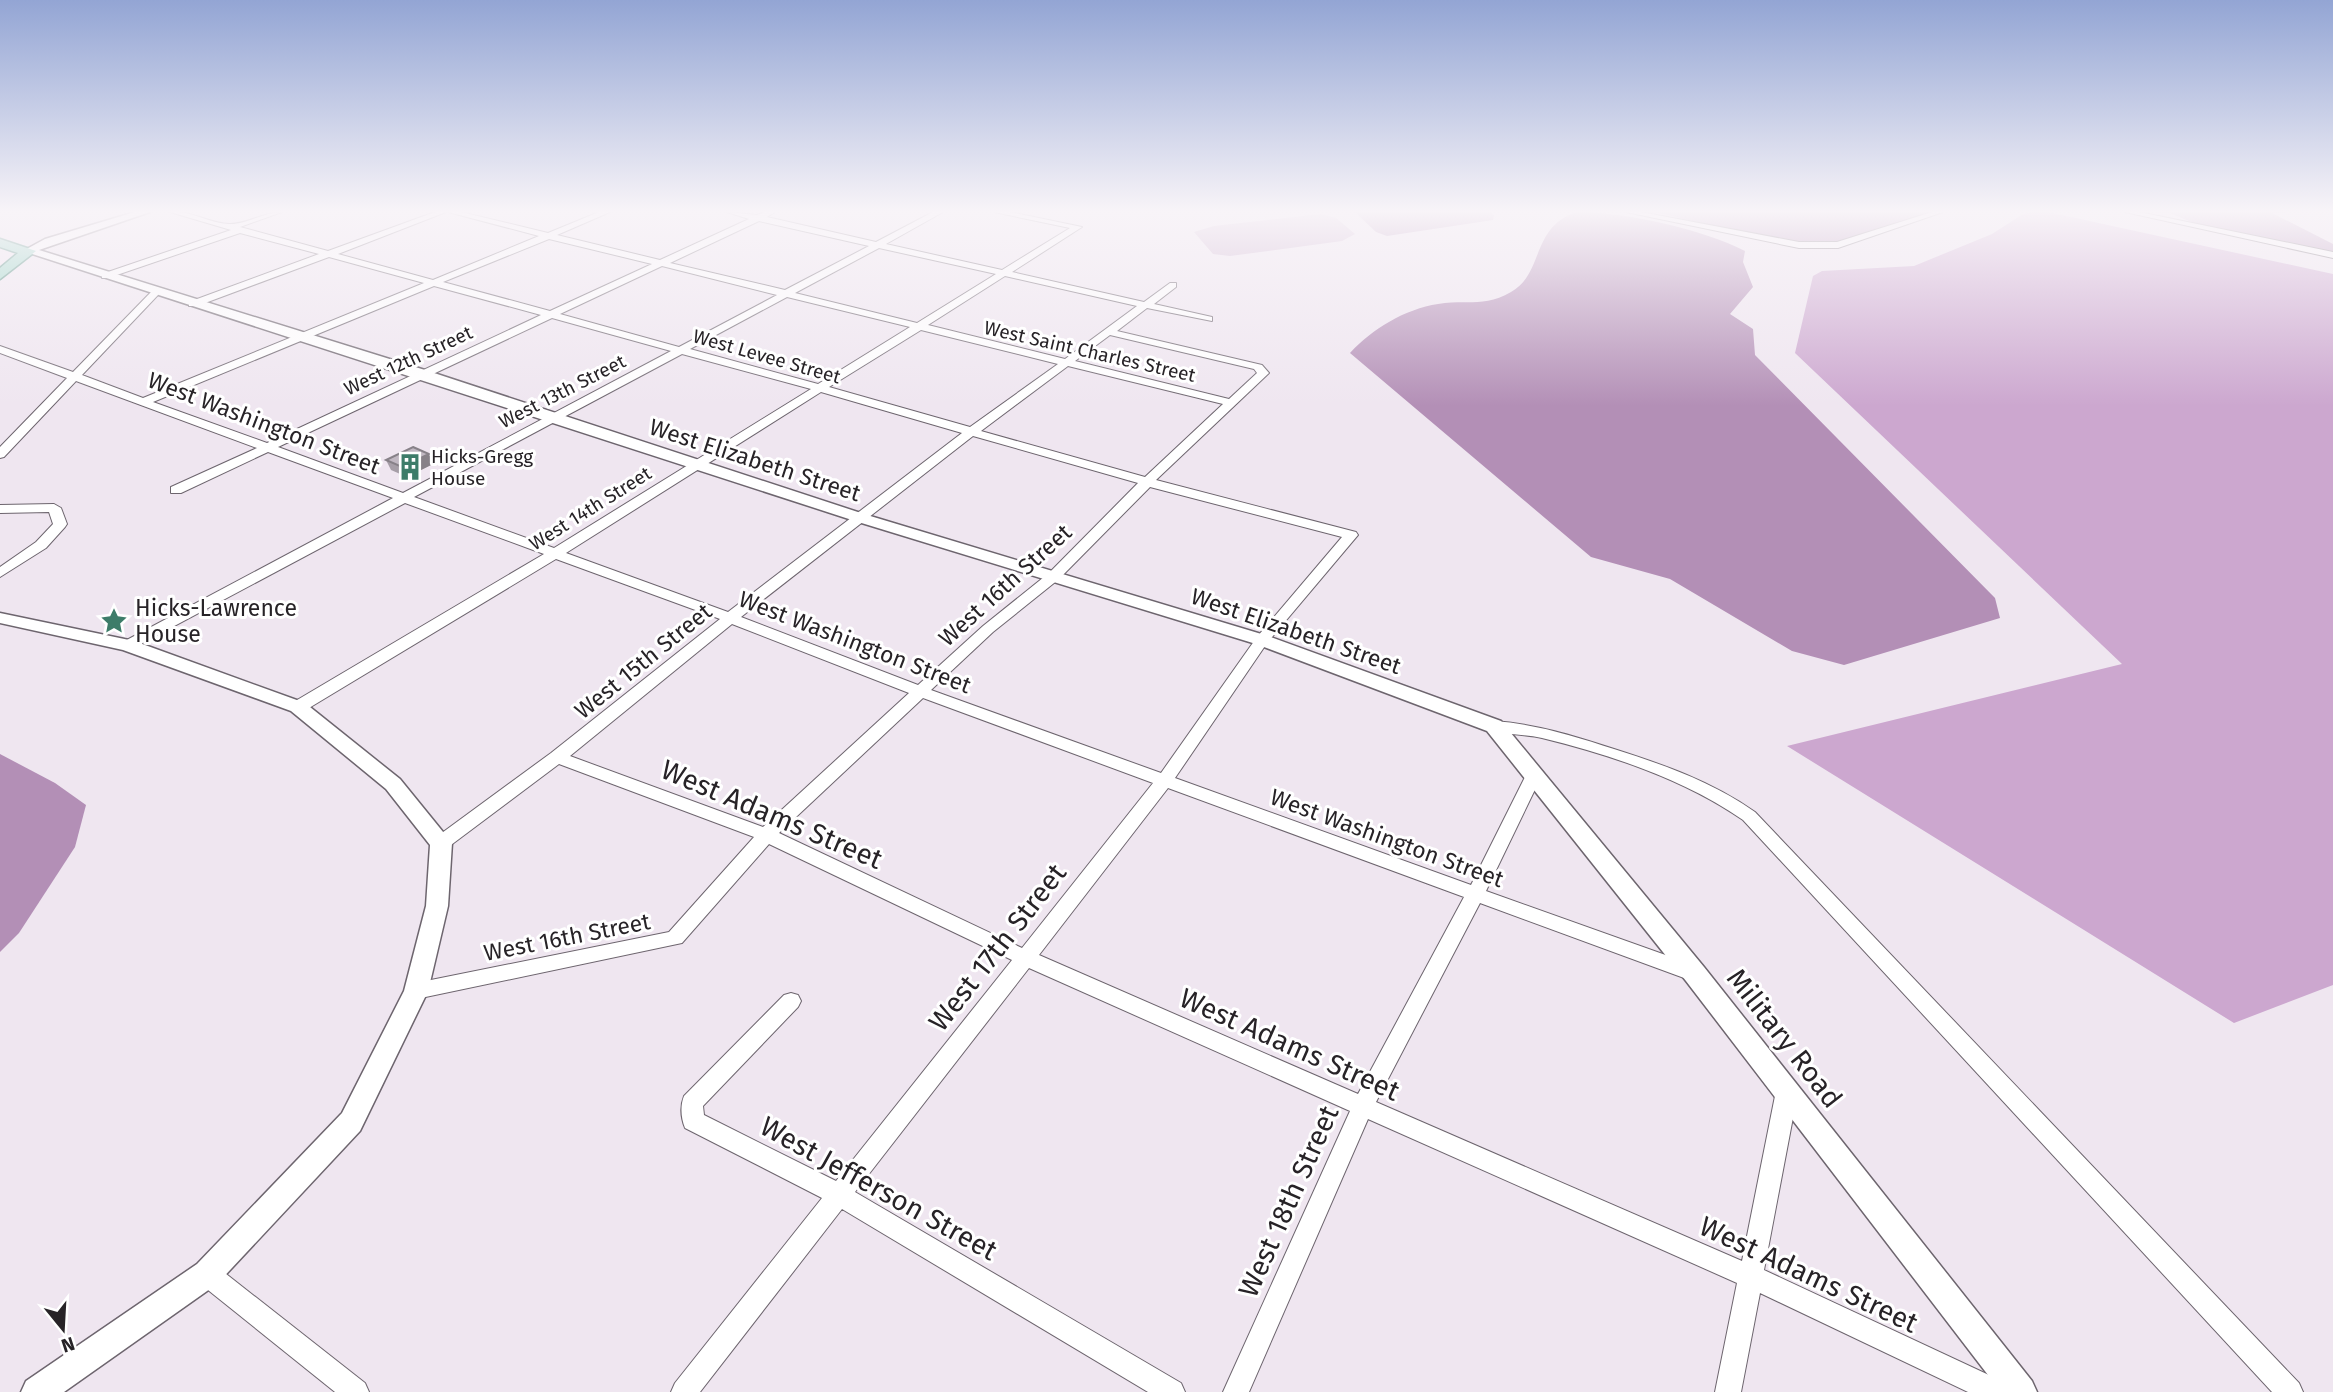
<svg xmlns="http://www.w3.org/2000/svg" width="2333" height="1392" font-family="'Fira Sans',sans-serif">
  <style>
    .green { fill: #caaecc }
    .forest { fill: #cca7cf }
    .water { fill: #b38fb6 }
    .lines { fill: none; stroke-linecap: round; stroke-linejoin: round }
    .minor-casing { stroke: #6d656e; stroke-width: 2 }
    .tertiary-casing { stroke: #6d656e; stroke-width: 3 }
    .primary-casing { stroke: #38816e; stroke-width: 3 }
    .minor { fill: #fff; fill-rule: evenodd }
    .tertiary { fill: #fff; fill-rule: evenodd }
    .primary { fill: #8dd2bf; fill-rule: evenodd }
    .wall { fill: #a69ea7 }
    .shaded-wall { fill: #878188 }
    .building { fill: #c1b8c2; stroke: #878188; stroke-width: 2 }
    .labels { text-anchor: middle; stroke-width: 6; stroke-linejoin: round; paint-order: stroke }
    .far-street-label { font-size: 19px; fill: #272327; stroke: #fff }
    .far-poi-label { font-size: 19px; fill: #272327; stroke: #fff; text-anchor: start }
    .street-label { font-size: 23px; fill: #272327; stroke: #fff }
    .poi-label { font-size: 23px; fill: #272327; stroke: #fff; text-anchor: start }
    .near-street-label { font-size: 28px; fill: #272327; stroke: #fff }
  </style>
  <rect width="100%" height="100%" fill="#efe6f0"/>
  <polygon class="green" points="1321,214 1336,218 1355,234 1342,241 1230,256 1213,254 1194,232 1214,226"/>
  <polygon class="forest" points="2034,212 2048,212 2333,274 2333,985 2234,1023 1787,746 2122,664 1795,353 1813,276 1822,271 1914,266 1992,234 2023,214"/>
  <g class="water">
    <polygon points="1355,212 1489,212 1494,215 1493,220 1387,236 1376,232"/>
    <path d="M1577,212C1624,212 1703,229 1745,251L1743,262L1753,287L1730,314L1753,329L1755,355L1995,598L2000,618L1844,665L1792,651L1670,579L1591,557L1350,353C1372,329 1405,309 1438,304C1466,299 1484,308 1511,292C1544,274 1531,226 1577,212Z"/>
    <path d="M1653,212H1935C1904,221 1869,238 1838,242C1789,248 1703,222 1653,212Z"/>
    <polygon points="2155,212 2291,212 2272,213 2333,244 2333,252 2196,224 2170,213"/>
    <polygon points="0,754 55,783 86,805 75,847 19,933 0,952"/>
  </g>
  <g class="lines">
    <defs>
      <g id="minor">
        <path d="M170,212C190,210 208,223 229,224C245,225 264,212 282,212L240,227L328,251L435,212H446L338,254L433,280L539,236L448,212H461L548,233L599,212H610L557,235L660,260L749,219L727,212L757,215L765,212H775L767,217L876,242L933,212H943L886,244L1002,270L1070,228L994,212H1010L1082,227L1012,272L1144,302L1170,283H1176V287L1154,304L1212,317V321L1147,308L1117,331L1262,365L1269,373L1156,480L1356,532L1358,535L1267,643L1175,778L1471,885L1528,771H1540L1542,775L1486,891L1702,968L1705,974L1702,980L1695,982L1480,903L1376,1102L1742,1261L1776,1091L1779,1084L1787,1082L1795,1084L1798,1091L1764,1270L2006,1383L2010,1392H1968L1760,1293L1741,1392H1715L1737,1283L1368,1119L1249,1392H1223L1350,1111L1029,968L855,1192L1181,1383L1185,1392H1148L842,1209L700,1392H671L675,1383L822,1198L685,1128C681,1118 680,1106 684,1096L784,995L791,993L798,995L801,1001L798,1007L703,1106L704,1115L836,1181L1012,960L769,844L682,943L416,999L409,997L406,991L409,985L416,983L669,932L754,837L559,764L447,848H435L432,843L435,838L551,753L720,619L556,559L304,711H292L290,707L292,703L544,554L405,503L133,648H123L120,645L123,642L393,498L268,452L181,493H171V487L257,448L76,381L4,457L0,458V447L67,378L0,353V346L73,372L152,291H158V295L82,375L143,398L424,283L329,257L197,306H189V302L319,254L240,233L108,278H102V274L231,230ZM759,221L869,246L785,290L670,263ZM549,239L652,264L550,311L443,282ZM879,248L996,274L917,323L795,293ZM662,266L777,295L679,347L560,314ZM1005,276L1137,306L1065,359L928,325ZM434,286L541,315L267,443L153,402ZM787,297L910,327L818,384L690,349ZM552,318L671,351L403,493L278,447ZM921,330L1058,364L970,427L829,387ZM1110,335L1254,369L1257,373L1229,399L1075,361ZM682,354L811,389L554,548L414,497ZM1068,366L1223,404L1145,477L981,431ZM821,392L962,433L728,612L566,553ZM973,436L1138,483L1049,573L983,626L918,685L741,617ZM1150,487L1342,537L1257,637L1161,773L931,690L993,632L1059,579ZM732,624L909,693L763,827L570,756ZM923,698L1153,783L1022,948L779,833ZM1168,788L1464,897L1358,1094L1039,955Z"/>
        <polygon points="1626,212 1641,212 1799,242 1837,242 1932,212 1943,212 1838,248 1799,248"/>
        <polygon points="2125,212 2139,212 2333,252 2333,258"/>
        <polygon points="54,504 61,508 67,524 65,527 46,548 0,577 0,567 36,542 53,524 49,512 0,513 0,505"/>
        <path d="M1494,721C1536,724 1574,736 1614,749C1664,765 1711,781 1755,812L2299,1383L2303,1392H2272L1743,820C1684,779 1611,755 1542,738C1524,734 1506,735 1488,730L1486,726L1488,722Z"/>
        <polygon points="207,1262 216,1266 365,1383 369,1392 335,1392 198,1282 195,1274 198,1266"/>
      </g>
      <g id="tertiary">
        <polygon points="135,212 150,212 39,250 425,370 867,515 1268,636 1501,721 1704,967 2032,1381 2037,1392 2001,1392 1686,981 1487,731 1256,644 855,521 23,251 45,239"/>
        <polygon points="0,613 134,641 305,703 400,779 452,843 448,906 428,991 360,1131 217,1284 64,1392 21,1392 26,1381 197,1264 342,1113 404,991 426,906 430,845 386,789 291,711 123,650 0,623"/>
      </g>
      <polygon id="primary" points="0,239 36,251 0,279 0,268 18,253 0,247"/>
    </defs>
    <use href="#minor" class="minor-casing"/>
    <use href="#tertiary" class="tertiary-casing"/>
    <use href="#primary" class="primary-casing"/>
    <use href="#minor" class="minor"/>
    <use href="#tertiary" class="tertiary"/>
    <use href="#primary" class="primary"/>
  </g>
  <polygon class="wall" points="386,460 433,464 407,477 391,470"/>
  <polygon class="shaded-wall" points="429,454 433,464 407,477 402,467"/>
  <polygon class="building" points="413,447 429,454 402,467 386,460"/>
  <linearGradient id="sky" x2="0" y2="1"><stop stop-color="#93a5d4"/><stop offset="0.52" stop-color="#f8f4f8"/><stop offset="1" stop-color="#f8f4f8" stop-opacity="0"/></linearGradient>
  <rect width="2333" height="406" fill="url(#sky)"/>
  <defs>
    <symbol id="building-bare" viewBox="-9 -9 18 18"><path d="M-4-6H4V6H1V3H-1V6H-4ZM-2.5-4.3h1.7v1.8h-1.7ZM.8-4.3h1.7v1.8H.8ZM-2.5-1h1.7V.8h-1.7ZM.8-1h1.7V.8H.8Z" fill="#3d7c69" stroke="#fff" stroke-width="2.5" paint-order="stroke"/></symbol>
    <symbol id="sight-bare" viewBox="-9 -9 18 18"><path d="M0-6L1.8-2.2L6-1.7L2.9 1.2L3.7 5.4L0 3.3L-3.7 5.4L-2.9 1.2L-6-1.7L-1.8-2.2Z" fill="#3d7c69" stroke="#fff" stroke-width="2.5" paint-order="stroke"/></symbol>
  </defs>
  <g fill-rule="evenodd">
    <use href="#building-bare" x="391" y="448" width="38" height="38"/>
    <use href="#sight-bare" x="95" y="602" width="38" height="38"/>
  </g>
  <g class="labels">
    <g class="far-street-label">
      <text transform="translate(1090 351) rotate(13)" y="7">West Saint Charles Street</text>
      <text transform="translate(767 356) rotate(16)" y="7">West Levee Street</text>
      <text transform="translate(408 360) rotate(-25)" y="7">West 12th Street</text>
      <text transform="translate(562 391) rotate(-27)" y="7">West 13th Street</text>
      <text transform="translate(590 508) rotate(-32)" y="7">West 14th Street</text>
    </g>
    <g class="far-poi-label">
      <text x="431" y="463">Hicks-Gregg<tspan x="431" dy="22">House</tspan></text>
    </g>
    <g class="street-label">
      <text transform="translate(264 423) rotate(21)" y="8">West Washington Street</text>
      <text transform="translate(755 460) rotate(18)" y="8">West Elizabeth Street</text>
      <text transform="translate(1005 585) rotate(-42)" y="8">West 16th Street</text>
      <text transform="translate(1296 631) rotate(19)" y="8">West Elizabeth Street</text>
      <text transform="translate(855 642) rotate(21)" y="8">West Washington Street</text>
      <text transform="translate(643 661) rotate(-39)" y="8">West 15th Street</text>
      <text transform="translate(1387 838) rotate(20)" y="8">West Washington Street</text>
      <text transform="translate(567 937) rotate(-11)" y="8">West 16th Street</text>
    </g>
    <g class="poi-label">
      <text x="135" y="616">Hicks-Lawrence<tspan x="135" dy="26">House</tspan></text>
    </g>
    <g class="near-street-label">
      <text transform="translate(772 814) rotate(23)" y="10">West Adams Street</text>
      <text transform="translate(997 947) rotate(-52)" y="10">West 17th Street</text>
      <text transform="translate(1785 1038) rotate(52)" y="10">Military Road</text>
      <text transform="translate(1290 1044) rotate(24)" y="10">West Adams Street</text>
      <text transform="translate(879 1188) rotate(29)" y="10">West Jefferson Street</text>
      <text transform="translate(1288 1201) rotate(-66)" y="10">West 18th Street</text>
      <text transform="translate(1809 1274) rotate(25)" y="10">West Adams Street</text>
    </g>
  </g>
  <g transform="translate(63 1329) rotate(162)" stroke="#ffffff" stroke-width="5" paint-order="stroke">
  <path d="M0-5L12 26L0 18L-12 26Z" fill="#272327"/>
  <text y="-10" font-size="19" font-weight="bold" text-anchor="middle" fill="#272327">N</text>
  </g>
</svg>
